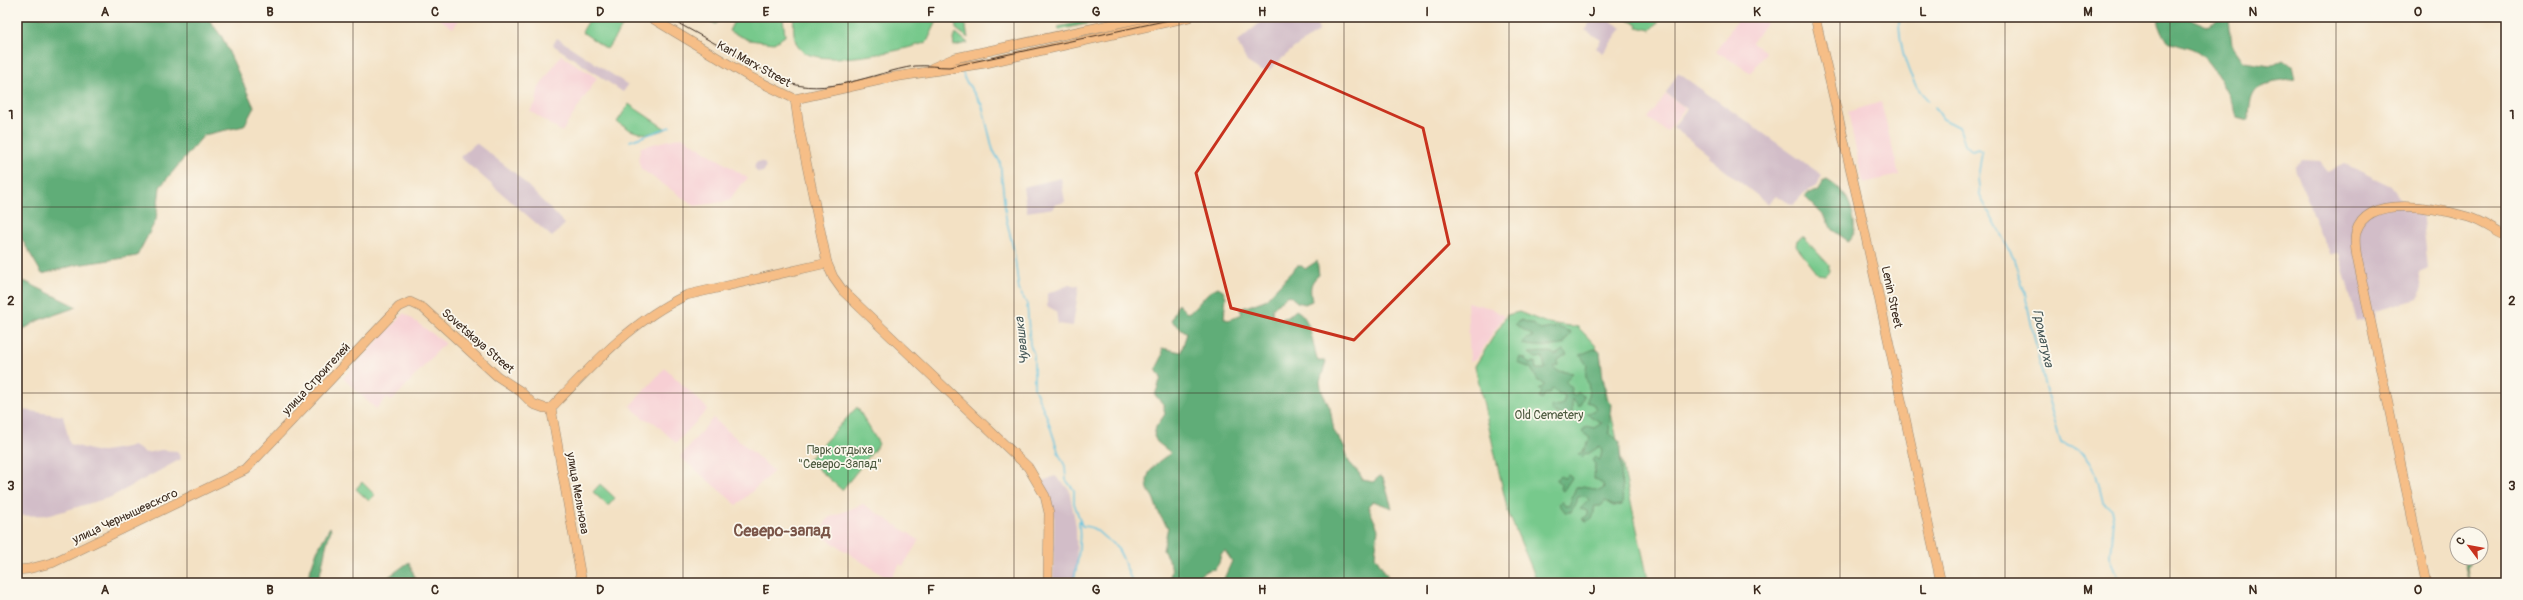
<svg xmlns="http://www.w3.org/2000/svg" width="2523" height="600" font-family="Pangolin,sans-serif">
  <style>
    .built { fill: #f7cfd4 }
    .industrial { fill: #d2bdc8 }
    .green { fill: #77c98c; stroke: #597a55 }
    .forest { fill: #61ad78; stroke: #4e6c4b }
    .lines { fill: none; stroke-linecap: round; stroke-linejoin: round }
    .stream { stroke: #62c3e1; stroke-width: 1.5 }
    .major-casing { stroke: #978671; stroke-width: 10 }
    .major { stroke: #f6be87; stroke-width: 9 }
    .tram { stroke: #3b2a1e; stroke-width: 1 }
    .marked { fill: none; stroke: #c8321e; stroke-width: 3; stroke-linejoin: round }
    .grid { fill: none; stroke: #3b2a1e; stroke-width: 1; stroke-opacity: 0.55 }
    .labels { text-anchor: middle; stroke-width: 3.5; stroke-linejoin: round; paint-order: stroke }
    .street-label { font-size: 12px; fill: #3b2a1e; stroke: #fbf7ec }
    .park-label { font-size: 12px; fill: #4d5a3f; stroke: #fbf7ec }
    .water-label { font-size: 13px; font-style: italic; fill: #475858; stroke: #fbf7ec }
    .district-label { font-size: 16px; font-weight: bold; fill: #7a5548; stroke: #fbf7ec }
    .neatline { fill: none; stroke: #3b2a1e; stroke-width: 1.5 }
    .grid-label { font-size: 13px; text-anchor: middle; font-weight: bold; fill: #3b2a1e }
  </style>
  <rect width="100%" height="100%" fill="#fbf7ec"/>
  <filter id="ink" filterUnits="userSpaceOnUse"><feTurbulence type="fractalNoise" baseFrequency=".025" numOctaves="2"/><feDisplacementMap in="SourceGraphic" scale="8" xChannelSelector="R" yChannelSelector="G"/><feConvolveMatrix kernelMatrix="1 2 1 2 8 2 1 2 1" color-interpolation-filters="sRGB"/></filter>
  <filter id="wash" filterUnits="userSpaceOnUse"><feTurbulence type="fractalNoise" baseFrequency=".012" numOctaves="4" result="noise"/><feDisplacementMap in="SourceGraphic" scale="16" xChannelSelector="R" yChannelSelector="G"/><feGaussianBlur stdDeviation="0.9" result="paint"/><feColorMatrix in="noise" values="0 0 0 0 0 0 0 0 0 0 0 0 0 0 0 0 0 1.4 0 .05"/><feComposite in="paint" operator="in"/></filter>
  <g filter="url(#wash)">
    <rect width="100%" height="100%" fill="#f3e1c4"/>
    <g class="built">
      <polygon points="437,17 461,17 453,28"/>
      <polygon points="1739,17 1770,17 1752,43 1766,52 1751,73 1716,51"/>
      <polygon points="561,55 597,78 562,132 530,111 536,103 538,89"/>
      <polygon points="1666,94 1685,108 1667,132 1648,118"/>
      <polygon points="1881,102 1899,175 1863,183 1848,112"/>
      <polygon points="682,137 748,178 738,188 729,201 695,206 641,169 638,159 641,147"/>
      <polygon points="1467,302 1491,308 1504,316 1477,358 1470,361"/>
      <polygon points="404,313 445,343 392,401 387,397 376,409 343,378"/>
      <polygon points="665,368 708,409 676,443 655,423 643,418 630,406"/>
      <polygon points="713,418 774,471 737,505 680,457"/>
      <polygon points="863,504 919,540 903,566 900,564 890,580 819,534 828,518"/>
    </g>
    <g class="industrial">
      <polygon points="1267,17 1274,22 1281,17 1293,17 1299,22 1315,17 1319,31 1294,48 1269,70 1261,71 1247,62 1237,42"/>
      <polygon points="1593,17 1604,17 1622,28 1603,53 1596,48 1601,40 1585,30"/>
      <polygon points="557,38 628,85 623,92 553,45"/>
      <polygon points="1678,73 1822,175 1816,186 1804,193 1793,205 1776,196 1768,204 1708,157 1709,155 1673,127 1687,109 1666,93"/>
      <polygon points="476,143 516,174 565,224 552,237 460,157"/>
      <polygon points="2301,160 2320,161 2328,171 2345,164 2391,186 2401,200 2422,211 2428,268 2419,272 2422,287 2418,299 2375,311 2376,317 2357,322 2339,253 2331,254 2321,236 2295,167"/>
      <circle cx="760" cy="167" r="5.5"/>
      <polygon points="1061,178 1065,202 1054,205 1054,208 1027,212 1023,187"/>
      <polygon points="1069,285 1079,286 1073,326 1058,324 1056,311 1047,306 1047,294"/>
      <polygon points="17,409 63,416 70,444 98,452 133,446 146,453 161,450 177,451 181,459 111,497 50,515 17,516"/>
      <polygon points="1055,476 1069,489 1076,526 1077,570 1073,583 1053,583 1054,516 1043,481"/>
    </g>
    <g class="green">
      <polygon points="591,17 611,17 623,25 607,49 582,32"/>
      <polygon points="702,17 723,17 716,24"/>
      <polygon points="736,17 783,17 785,36 774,43 749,40 729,31"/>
      <path d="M794,17H939L927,42C904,51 817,69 800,49C793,42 793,26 794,17Z"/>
      <polygon points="955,17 964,17 968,38 956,29"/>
      <polygon points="1092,17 1105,17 1107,19 1059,30 1058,27 1091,20"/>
      <polygon points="1620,17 1658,17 1660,20 1651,30 1637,27 1638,24"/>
      <polygon points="956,33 968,43 954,46 953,39"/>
      <path d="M629,104L630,105L666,129C647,137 634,134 617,122Z"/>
      <polygon points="1803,237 1829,265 1829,271 1825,275 1818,274 1796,246 1797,240"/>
      <polygon points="1519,312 1547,323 1578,327 1596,346 1649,583 1538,583 1508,512 1475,366 1507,315"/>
      <polygon points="857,407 879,444 842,490 808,460"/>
      <polygon points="362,482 375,495 369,501 356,489"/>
      <polygon points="600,484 615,498 608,506 593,492"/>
    </g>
    <g class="forest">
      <polygon points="17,17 207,17 222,37 254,107 244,126 204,135 181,162 160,187 156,220 137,256 76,265 42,274 17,231"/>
      <path d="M2158,17H2186L2207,26L2215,22L2218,17L2229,19L2232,45L2244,62L2270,66L2283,59L2292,66L2295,79C2262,84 2249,83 2249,120L2238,117C2230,99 2216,68 2201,55C2182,40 2164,54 2158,17Z"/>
      <path d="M1827,180C1834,184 1841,190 1846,197C1852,206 1860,234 1848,241L1834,231L1823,215L1805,197L1808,193L1818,191L1822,182Z"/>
      <path d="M1317,261L1319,275C1309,283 1310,289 1312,301L1305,304L1297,302L1289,295C1281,298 1280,304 1273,308L1272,314L1280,319L1288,317L1296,310C1312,318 1312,345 1318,361H1326L1320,382L1322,392L1330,408L1334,431L1344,446L1349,462L1359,473L1363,480L1373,482L1380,476L1383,478L1392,508L1373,501L1368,506L1378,529L1375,556L1392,583H1222L1232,561L1225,551L1221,554L1219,563L1215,569L1208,570L1186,583H1167C1175,567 1171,565 1163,550L1168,527C1160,518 1158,511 1154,500C1153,496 1149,493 1148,489C1143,470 1159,461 1171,453L1157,442L1154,436L1156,427L1165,414L1163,404L1155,395L1161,378L1156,369L1163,355L1162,348L1181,352L1187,333L1171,321L1178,304L1187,313C1199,309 1201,294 1218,287L1223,290L1226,297L1224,318L1228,320L1242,314L1240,309L1265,300L1297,266H1302L1305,269Z"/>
      <polygon points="17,280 26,282 77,307 39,320 17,333"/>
      <path d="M1521,320L1533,324L1540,330L1558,327L1571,332L1563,345C1548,347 1536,347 1522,344L1523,341L1533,336L1515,324Z"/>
      <path d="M1594,349L1600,351L1605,397L1611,403L1609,433L1620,442C1619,454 1624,500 1622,505L1613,506L1605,501L1601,506H1595L1593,517L1587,521L1582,519L1588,515V511L1580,509L1589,500L1585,496L1578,497L1571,512H1565L1559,504L1562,500L1565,505L1569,506L1576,488L1584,486L1599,491L1604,488L1603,484L1594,479L1595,464L1592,460L1595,457L1600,460L1602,451L1600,446L1588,454L1585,453L1582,458L1578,454L1583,452L1590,438L1582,432L1586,426L1594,428L1602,423L1587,414L1596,409L1593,404L1587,402C1587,398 1589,392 1589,388C1587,379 1584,375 1587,365L1580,355Z"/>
      <polygon points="1563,350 1567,354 1558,360 1558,365 1553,367 1558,371 1573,373 1565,381 1572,388 1571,394 1574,396 1579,392 1584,397 1579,407 1572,399 1572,413 1567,417 1551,411 1552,406 1562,405 1565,397 1563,394 1559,395 1553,388 1549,394 1545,394 1542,399 1539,398 1542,392 1539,389 1544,386 1543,382 1538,381 1531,368 1518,363 1520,357 1526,359 1529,364 1535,362 1536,369 1545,369 1543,357 1536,358 1529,353 1551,352 1555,355"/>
      <polygon points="1568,475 1572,478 1563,491 1560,489 1561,484 1556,480 1560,476 1564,478"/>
      <path d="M330,527L331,530C324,548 324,565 317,583H306L317,551Z"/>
      <polygon points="2464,558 2473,558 2468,568 2470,582"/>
      <polygon points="409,562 417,583 380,583"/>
    </g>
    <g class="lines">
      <g class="stream">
        <path d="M1899,17C1899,45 1907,81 1928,100"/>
        <path d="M963,72L964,78L982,105L993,150L1000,162L1006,218L1014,251L1019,290L1027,304L1030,345L1034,354V388L1047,417L1059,454L1065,466L1066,480L1074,490V503L1082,526C1098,527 1097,533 1108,540C1113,544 1117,545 1119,551C1125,561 1127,572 1133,583"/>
        <path d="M1935,107L1943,119L1959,127L1965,144L1972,151L1978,149L1982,152L1978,178L1980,196L2013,257L2025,294L2045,388L2061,443C2066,446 2071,447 2076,449C2096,457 2098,484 2103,502L2111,508L2113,519L2110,556L2120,583"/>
        <polyline points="630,141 670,127"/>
        <path d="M1073,583C1078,564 1081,542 1079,521"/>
      </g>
    </g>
  </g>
  <g filter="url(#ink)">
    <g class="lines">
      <defs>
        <g id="major">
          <polyline points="650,17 748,76 795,99 894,77 986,63 1189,17"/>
          <polyline points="1815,17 1860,210 1941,583"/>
          <polyline points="932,68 955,58 1146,17"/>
          <polyline points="795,99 799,127 827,263 833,277 843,291 1028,467 1045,496 1049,513 1048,583"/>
          <path d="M551,408C591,366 634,319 687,295L827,263"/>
          <polyline points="551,408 582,583"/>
          <polyline points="17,570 28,569 52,563 245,470 399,307 410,302 423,308 497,376 520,391 533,404 544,408 551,408"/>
          <path d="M2426,583L2358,262C2356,253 2354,242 2356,232C2368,192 2440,209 2468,217C2482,221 2493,230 2506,236"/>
        </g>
      </defs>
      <use href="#major" class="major-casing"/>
      <use href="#major" class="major"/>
      <path class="tram" d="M667,17L783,81C826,98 871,73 915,66C927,65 938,67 949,67L1183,17"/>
    </g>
  </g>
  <path class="marked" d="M1271,61L1423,128L1449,244L1354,340L1231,308L1196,173Z"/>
  <path class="grid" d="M187,17V583M353,17V583M518,17V583M683,17V583M848,17V583M1014,17V583M1179,17V583M1344,17V583M1509,17V583M1675,17V583M1840,17V583M2005,17V583M2170,17V583M2336,17V583M17,207H2506M17,393H2506"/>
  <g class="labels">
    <g class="street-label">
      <text transform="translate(754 64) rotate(29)" y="4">Karl Marx Street</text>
      <text transform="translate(1892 297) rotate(78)" y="4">Lenin Street</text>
      <text transform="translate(478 341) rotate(41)" y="4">Sovetskaya Street</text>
      <text transform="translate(316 379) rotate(-47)" y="4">улица Строителей</text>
      <text transform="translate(578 493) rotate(80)" y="4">улица Мельнова</text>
      <text transform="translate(125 516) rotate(-25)" y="4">улица Чернышевского</text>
    </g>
    <g class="park-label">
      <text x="1549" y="419">Old Cemetery</text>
      <text x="840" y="454">Парк отдыха<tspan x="840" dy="14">"Северо-Запад"</tspan></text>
    </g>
    <g class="water-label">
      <text transform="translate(2044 338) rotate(78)" y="5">Громатуха</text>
      <text transform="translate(1021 341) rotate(-96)" y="5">Чувашка</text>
    </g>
    <g class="district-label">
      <text x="782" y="536">Северо-запад</text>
    </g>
  </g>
  <rect width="2523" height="600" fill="none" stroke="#fbf7ec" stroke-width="44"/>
  <g transform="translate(2469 546) rotate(302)"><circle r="19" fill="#fbf7ec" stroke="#aea59a"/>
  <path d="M0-3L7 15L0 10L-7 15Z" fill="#c8321e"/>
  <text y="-6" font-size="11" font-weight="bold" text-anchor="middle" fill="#3b2a1e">С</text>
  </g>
  <rect x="22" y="22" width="2479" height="556" class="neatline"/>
  <g class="grid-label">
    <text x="105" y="16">A</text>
    <text x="270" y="16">B</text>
    <text x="435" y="16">C</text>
    <text x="600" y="16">D</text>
    <text x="766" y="16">E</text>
    <text x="931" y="16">F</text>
    <text x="1096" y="16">G</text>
    <text x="1262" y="16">H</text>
    <text x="1427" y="16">I</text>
    <text x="1592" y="16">J</text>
    <text x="1757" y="16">K</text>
    <text x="1923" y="16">L</text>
    <text x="2088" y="16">M</text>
    <text x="2253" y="16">N</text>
    <text x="2418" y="16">O</text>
    <text x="11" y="119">1</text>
    <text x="2512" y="119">1</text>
    <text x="11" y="305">2</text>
    <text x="2512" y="305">2</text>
    <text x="11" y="490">3</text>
    <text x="2512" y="490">3</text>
    <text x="105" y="594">A</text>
    <text x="270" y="594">B</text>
    <text x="435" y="594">C</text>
    <text x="600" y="594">D</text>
    <text x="766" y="594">E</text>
    <text x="931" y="594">F</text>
    <text x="1096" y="594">G</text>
    <text x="1262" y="594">H</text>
    <text x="1427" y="594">I</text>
    <text x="1592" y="594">J</text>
    <text x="1757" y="594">K</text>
    <text x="1923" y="594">L</text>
    <text x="2088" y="594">M</text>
    <text x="2253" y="594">N</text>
    <text x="2418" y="594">O</text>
  </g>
</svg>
